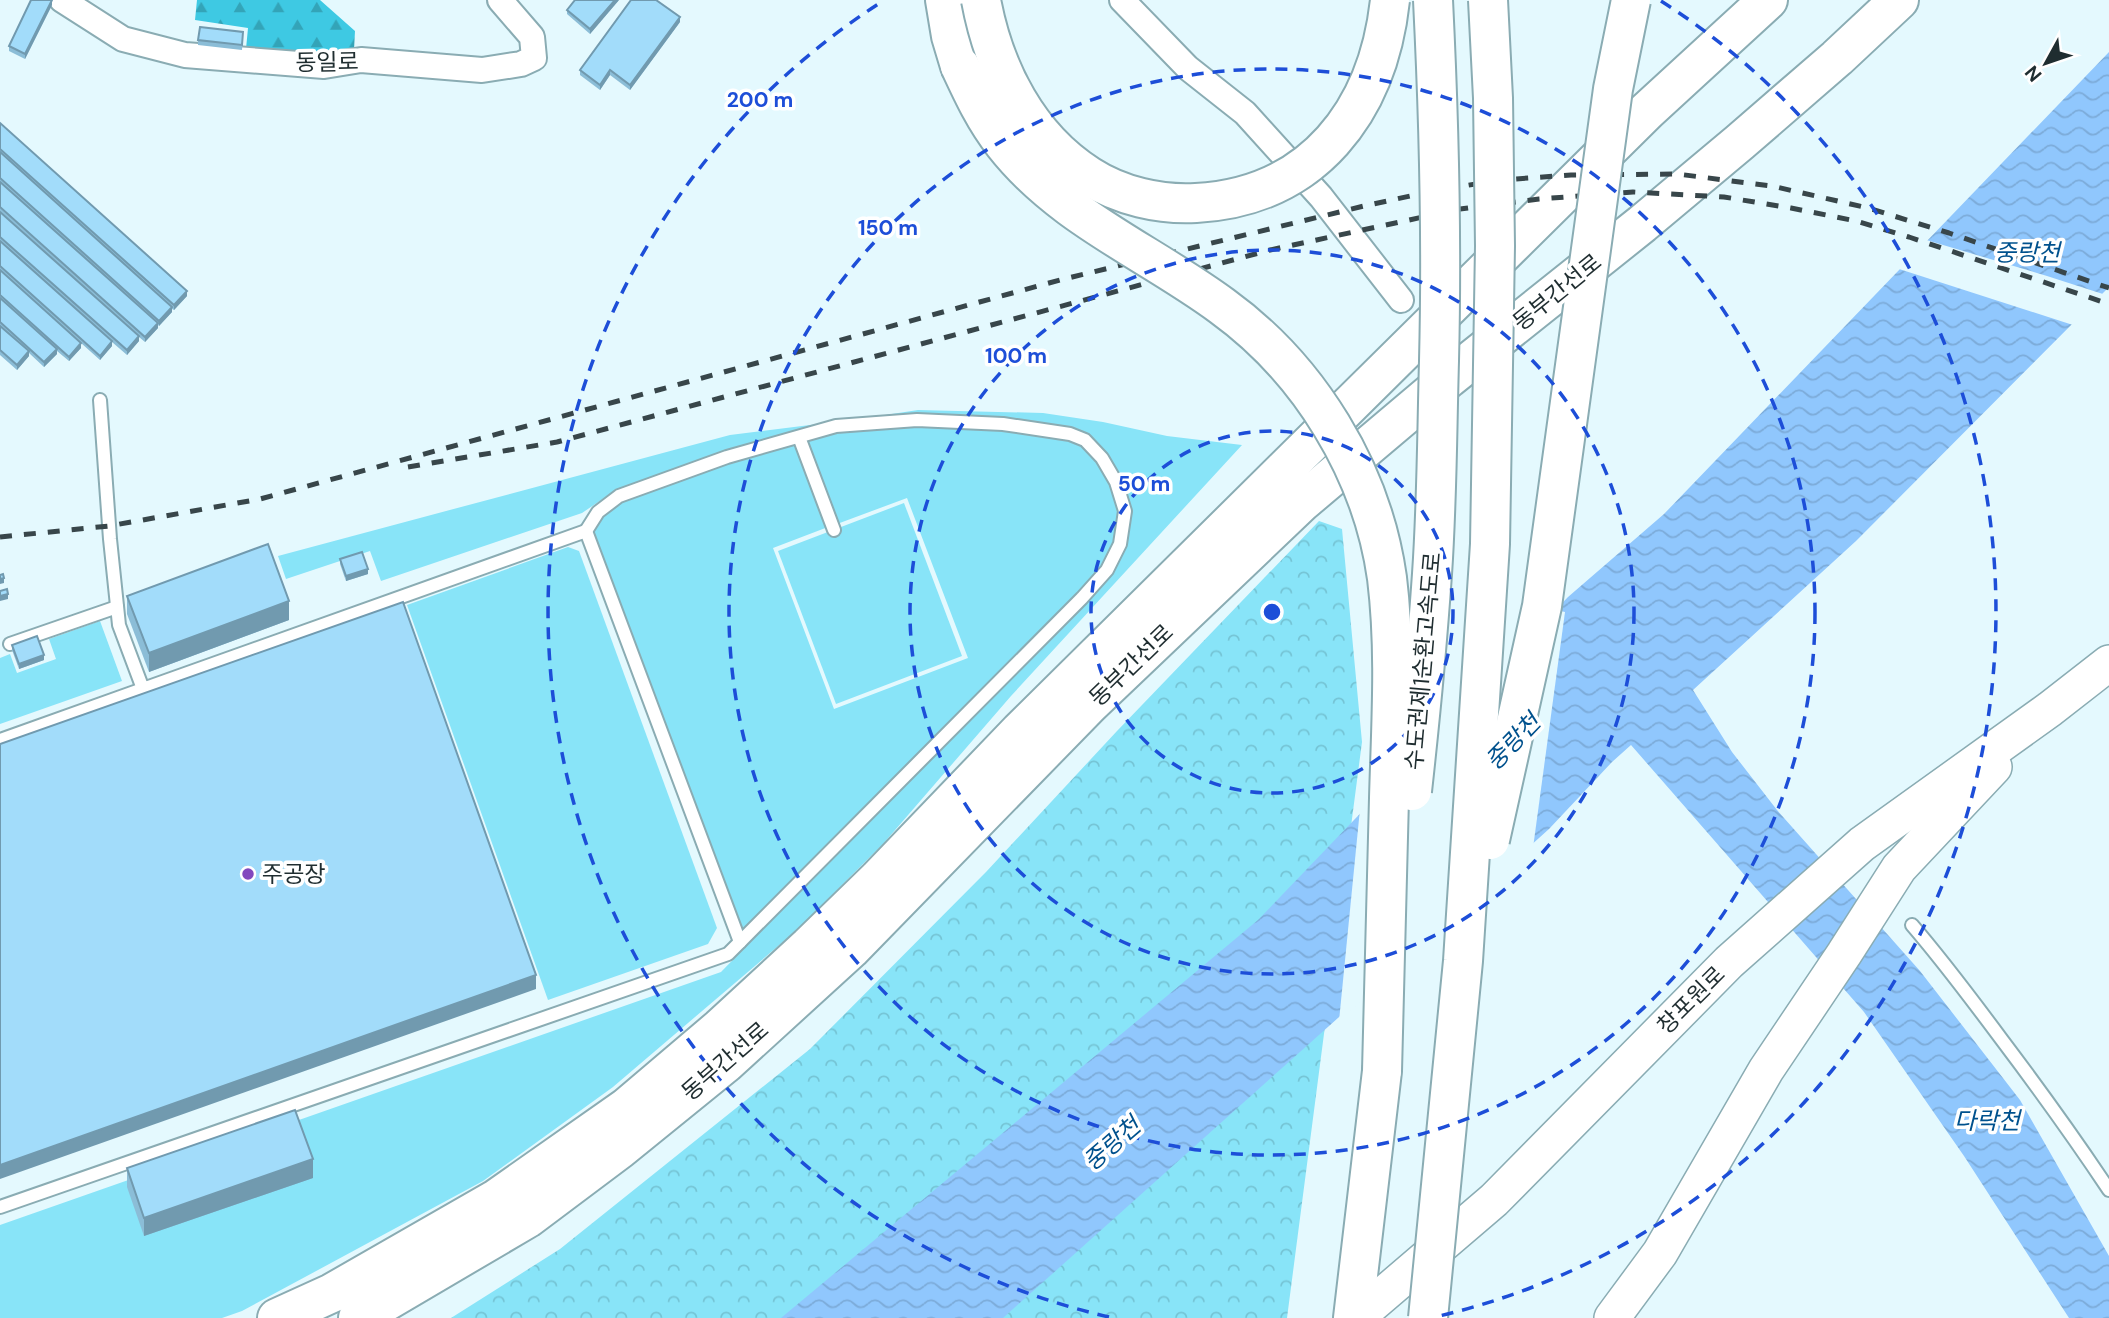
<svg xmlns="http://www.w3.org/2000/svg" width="2109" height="1318" font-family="'DM Sans','Noto Sans KR',sans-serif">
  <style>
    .grass { fill: #88e4f8 }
    .forest { fill: url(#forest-firs) }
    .park { fill: url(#park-crowns) }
    .water { fill: url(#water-waves) }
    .pier { fill: #e4f9fe }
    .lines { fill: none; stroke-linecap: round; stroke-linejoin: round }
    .lane-casing { stroke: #8aacb3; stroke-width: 16 }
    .street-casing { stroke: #8aacb3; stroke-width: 28 }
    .secondary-casing { stroke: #8aacb3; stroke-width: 38 }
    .highway-casing { stroke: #8aacb3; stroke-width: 42 }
    .lane { stroke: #fff; stroke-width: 12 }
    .street { stroke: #fff; stroke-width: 24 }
    .secondary { stroke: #fff; stroke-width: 35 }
    .highway { stroke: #fff; stroke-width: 38 }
    .rail { stroke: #38464a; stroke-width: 5; stroke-dasharray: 12 12; stroke-linecap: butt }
    .highway-bridge-casing { stroke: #8aacb3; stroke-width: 42; stroke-linecap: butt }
    .highway-bridge { stroke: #fff; stroke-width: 38 }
    .wall { fill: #8bbdd7 }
    .shaded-wall { fill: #719aaf }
    .building { fill: #a2dcfa; stroke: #719aaf; stroke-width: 2 }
    .ring { fill: none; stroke: #1d4ed8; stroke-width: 3.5; stroke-dasharray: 12 9 }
    .poi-dot { fill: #8248be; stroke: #fff; stroke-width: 2.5 }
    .labels { text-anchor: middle; stroke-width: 7; stroke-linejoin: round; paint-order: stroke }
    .street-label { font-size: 23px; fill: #1f2d30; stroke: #fff }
    .poi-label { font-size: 23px; fill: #1f2d30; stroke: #fff; text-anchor: start }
    .water-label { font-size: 24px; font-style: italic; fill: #00518d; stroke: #fff }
    .centre { fill: #1d4ed8; stroke: #fff; stroke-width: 3.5 }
    .ring-label { font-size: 21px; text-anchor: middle; font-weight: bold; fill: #1d4ed8; stroke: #fff; stroke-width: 7; stroke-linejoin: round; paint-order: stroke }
  </style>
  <defs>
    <pattern id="forest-firs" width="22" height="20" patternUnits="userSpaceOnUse" patternTransform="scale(1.75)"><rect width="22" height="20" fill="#3ec9e3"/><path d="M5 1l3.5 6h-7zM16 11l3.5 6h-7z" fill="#33a4b8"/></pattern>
    <pattern id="park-crowns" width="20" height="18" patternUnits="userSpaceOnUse" patternTransform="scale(1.75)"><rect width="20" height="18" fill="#88e4f8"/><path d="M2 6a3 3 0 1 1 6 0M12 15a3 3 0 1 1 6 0" fill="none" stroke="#75c4d5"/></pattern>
    <pattern id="water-waves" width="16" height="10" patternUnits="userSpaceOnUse" patternTransform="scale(1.75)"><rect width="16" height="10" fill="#90c7fd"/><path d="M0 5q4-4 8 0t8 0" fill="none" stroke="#7cabd9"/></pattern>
  </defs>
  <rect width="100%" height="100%" fill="#e4f9fe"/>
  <g class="grass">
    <polygon points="918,410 1043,413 1103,422 1167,436 1242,445 1011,696 883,844 797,930 613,1087 483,1181 242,1311 222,1318 0,1318 0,1225 721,972 1084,600 1123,545 1120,481 1071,431 839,422"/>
    <polygon points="834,422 726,452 616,490 582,513 381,581 370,551 286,579 278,556 730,435"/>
    <path d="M916,423C958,425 998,427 1039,433C1052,436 1068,436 1080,443C1090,448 1098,461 1104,471C1135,521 1114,555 1079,594L742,930L591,531L601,514L622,501L728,463L796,443L828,527L773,548L834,709L968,658L907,498L837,524L805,440L836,431Z"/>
    <polygon points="904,503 962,656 836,704 778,551"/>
    <polygon points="568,547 579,551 717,928 708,944 548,1000 407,605"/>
    <polygon points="100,621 122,681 0,724 0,658 10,654 17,673 56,659 49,639"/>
  </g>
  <polygon class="forest" points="197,0 320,0 355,31 354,50 322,55 246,49 248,28 195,20"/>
  <polygon class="park" points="1319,521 1342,529 1362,742 1287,1318 451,1318 560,1249 810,1049 986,872 1117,731"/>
  <polygon class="water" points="2109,52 2109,287 1856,541 1693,690 1732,752 1777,810 1920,971 2020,1100 2109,1256 2109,1318 2069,1318 1964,1156 1864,1012 1631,745 1612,762 1549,829 1003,1318 781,1318 1258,920 1568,597 1664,514"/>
  <g class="pier">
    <polygon points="1923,239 2047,276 2106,295 2076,326 1896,268"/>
    <polygon points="1552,609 1565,612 1533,848 1339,1021 1360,809"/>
  </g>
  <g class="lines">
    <defs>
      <g id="lane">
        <polyline points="799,437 834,530"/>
        <polyline points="586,531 598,512 619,496 727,457 836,426 917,420 1003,424 1070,434 1085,440 1102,458 1116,482 1125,511 1120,544 1107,570 1082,598 740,942"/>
        <polyline points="10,644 117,607"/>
        <polyline points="0,740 143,689"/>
        <path d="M1912,925C1944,962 1973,1001 2002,1040C2039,1089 2075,1139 2109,1190"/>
        <polyline points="0,1207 728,954 740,942 586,531 143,689 119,625 110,539 100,400"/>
      </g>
      <g id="street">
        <polyline points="62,0 123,39 185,55 324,66 361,60 482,70 521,64 534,58 532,37 500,0"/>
        <polyline points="1122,0 1188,68 1245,113 1321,197 1401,300"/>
      </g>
      <g id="secondary">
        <polyline points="1356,1318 1494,1200 1729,962 1862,844 2050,709 2109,663"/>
        <polyline points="1612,1318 1660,1253 1766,1070 1844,954 1899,868 1994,767"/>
      </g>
      <g id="highway">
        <polyline points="945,0 951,36 960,66"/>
        <polyline points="277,1318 332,1293 496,1199 627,1107 720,1028 809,946 878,879 1020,731 1647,111 1768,0"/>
        <polyline points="358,1318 528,1218 620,1149 726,1063 851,949 1089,705 1301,503 1449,378 1642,224 1740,142 1837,58 1899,0"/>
        <polyline points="1353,1318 1382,1071"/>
      </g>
    </defs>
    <use href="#lane" class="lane-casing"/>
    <use href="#street" class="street-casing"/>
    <use href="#secondary" class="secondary-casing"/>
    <use href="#highway" class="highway-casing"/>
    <use href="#lane" class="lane"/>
    <use href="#street" class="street"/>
    <use href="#secondary" class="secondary"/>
    <use href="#highway" class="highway"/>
    <g class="rail">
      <polyline points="408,467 557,442 1270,250 1460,209 1539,199 1633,192 1724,197 1791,208 1856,221 1909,237 2109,304"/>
      <polyline points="0,537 109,526 260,499 1060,280 1364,206 1438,190 1501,180 1571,175 1677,174 1772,186 1868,208 1949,233 2109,288"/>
    </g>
    <defs>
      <g id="highway-bridge">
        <path d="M981,0C994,70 1028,137 1089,176C1120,196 1160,205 1196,203C1313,197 1378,111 1390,0"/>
        <path d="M960,66C973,94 985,120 1004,144C1061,217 1149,252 1222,306C1309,369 1372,471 1387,578C1396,651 1391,725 1389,798C1387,889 1385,980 1382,1071"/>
        <path d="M1412,791C1420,719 1427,647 1432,574C1437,503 1437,432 1439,361C1442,241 1439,120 1433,0"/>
        <polyline points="1490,840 1542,606 1613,89 1631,0"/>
        <polyline points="1428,1318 1463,961 1490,544 1495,246 1493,98 1488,0"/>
      </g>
    </defs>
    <use href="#highway-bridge" class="highway-bridge-casing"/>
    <use href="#highway-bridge" class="highway-bridge"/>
  </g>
  <g class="wall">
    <polygon points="619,0 590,34 567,14 567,10"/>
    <polygon points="52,5 25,59 9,51 9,46"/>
    <polygon points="680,22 630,90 610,75 600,90 580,75 580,70"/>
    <polygon points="243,37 242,50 198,45 198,40"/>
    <polygon points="0,123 187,296 174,310 172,309 172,312 159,326 158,325 158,328 145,342 139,337 139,341 127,355 112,342 112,346 100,360 81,343 81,348 69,361 57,351 57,354 44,367 29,353 29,356 17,370 0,355"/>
    <polygon points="340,559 368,574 346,581 340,564"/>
    <polygon points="127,596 289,620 149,672 127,614"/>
    <polygon points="12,645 44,660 19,669 12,650"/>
    <polygon points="127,1168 313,1178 144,1236 127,1187"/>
  </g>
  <g class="shaded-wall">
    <polygon points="52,0 52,5 25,59 25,54"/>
    <polygon points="615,0 619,0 590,34 590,29"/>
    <polygon points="680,17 680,22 630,90 630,85"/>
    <polygon points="610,70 610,75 600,90 600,85"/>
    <polygon points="187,291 187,296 174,310 174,305"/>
    <polygon points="172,307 172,312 159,326 159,321"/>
    <polygon points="158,323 158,328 145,342 145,337"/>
    <polygon points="139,336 139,341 127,355 127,350"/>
    <polygon points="112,341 112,346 100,360 100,356"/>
    <polygon points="81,343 81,348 69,361 69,357"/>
    <polygon points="57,349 57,354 44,367 44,362"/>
    <polygon points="29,351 29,356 17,370 17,365"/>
    <polygon points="368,569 368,574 346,581 346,576"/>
    <polygon points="4,578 4,583 0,584 0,579"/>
    <polygon points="8,594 8,599 0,601 0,596"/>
    <polygon points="289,601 289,620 149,672 149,653"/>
    <polygon points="44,655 44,660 19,669 19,664"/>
    <polygon points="536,975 536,989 0,1179 0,1165"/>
    <polygon points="313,1159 313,1178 144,1236 144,1218"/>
  </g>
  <g class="building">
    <polygon points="31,0 52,0 25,54 9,46"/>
    <polygon points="575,0 615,0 590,29 567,10"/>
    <polygon points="631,0 656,0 680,17 630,85 610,70 600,85 580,70"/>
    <polygon points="200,27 243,32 242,45 198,40"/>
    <polygon points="0,123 187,291 174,305 0,149"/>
    <polygon points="0,152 172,307 159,321 0,178"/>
    <polygon points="0,182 158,323 145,337 0,207"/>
    <polygon points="0,212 139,336 127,350 0,237"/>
    <polygon points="0,241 112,341 100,356 0,266"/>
    <polygon points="0,270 81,343 69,357 0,295"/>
    <polygon points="0,298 57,349 44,362 0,322"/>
    <polygon points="0,326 29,351 17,365 0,350"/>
    <polygon points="268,544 289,601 149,653 127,596"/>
    <polygon points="362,552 368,569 346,576 340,559"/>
    <polygon points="3,574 4,578 0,579 0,575"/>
    <polygon points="7,589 8,594 0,596 0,591"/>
    <polygon points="403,602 536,975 0,1165 0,744"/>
    <polygon points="37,636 44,655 19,664 12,645"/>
    <polygon points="295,1110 313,1159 144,1218 127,1168"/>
  </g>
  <g class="ring">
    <circle cx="1272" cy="612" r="181"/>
    <circle cx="1272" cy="612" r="362"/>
    <circle cx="1272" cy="612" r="543"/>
    <path d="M1109 1317A724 724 0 0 1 883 1M1661 1A724 724 0 0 1 1435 1317"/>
  </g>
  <circle class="poi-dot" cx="248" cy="874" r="7"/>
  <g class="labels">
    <g class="street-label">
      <text transform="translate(327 62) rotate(-1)" y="8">동일로</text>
      <text transform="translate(1557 292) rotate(-39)" y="8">동부간선로</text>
      <text transform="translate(1423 661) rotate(-85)" y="8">수도권제1순환고속도로</text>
      <text transform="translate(1131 665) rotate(-44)" y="8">동부간선로</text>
      <text transform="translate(1691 1000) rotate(-45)" y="8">창포원로</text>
      <text transform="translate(725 1061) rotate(-41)" y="8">동부간선로</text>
    </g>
    <g class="poi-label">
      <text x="262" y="882">주공장</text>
    </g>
    <g class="water-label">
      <text x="2027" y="261">중랑천</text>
      <text transform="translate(1513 742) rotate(-46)" y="8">중랑천</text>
      <text x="1987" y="1129">다락천</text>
      <text transform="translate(1112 1144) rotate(-41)" y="8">중랑천</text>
    </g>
  </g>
  <circle cx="1272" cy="612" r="10" class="centre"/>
  <g class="ring-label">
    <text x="760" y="107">200 m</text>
    <text x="888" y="235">150 m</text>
    <text x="1016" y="363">100 m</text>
    <text x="1144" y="491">50 m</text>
  </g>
  <g transform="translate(2046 63) rotate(230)" stroke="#ffffff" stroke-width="5" paint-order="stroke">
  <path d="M0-5L12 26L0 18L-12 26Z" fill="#1f2d30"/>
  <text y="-10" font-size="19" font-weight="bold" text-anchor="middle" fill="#1f2d30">N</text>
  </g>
</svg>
